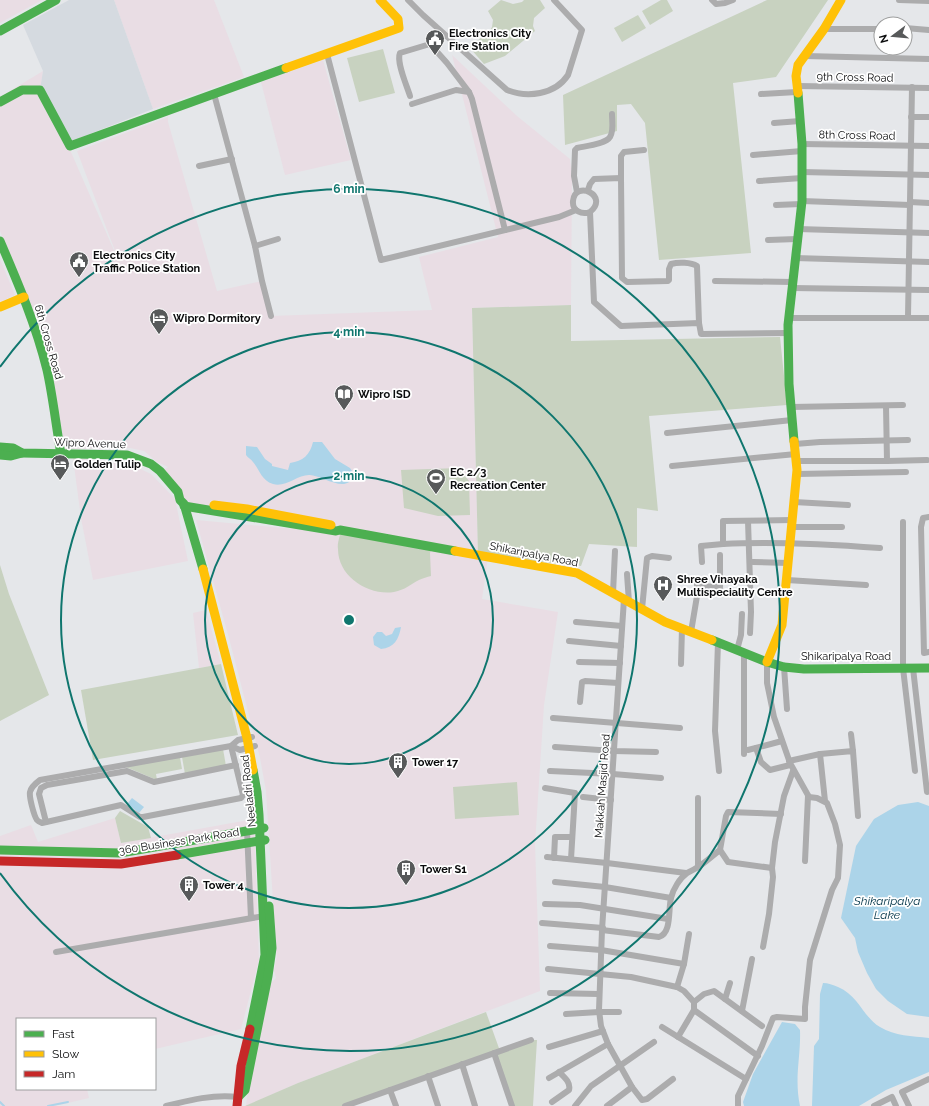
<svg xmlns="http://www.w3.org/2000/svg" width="929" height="1106" font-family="Raleway,sans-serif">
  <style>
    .commercial { fill: #e9dde4 }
    .built { fill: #d5dae0 }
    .green { fill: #c8d2c0 }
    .water { fill: #acd4e9 }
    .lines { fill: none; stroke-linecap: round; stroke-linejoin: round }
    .stream { stroke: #acd4e9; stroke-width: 2 }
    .street { stroke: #acacad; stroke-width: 6 }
    .fast { stroke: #4caf50; stroke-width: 9 }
    .slow { stroke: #ffc107; stroke-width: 9 }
    .jam { stroke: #c62828; stroke-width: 9 }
    .ring { fill: none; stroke: #0f766e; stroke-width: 2 }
    .labels { text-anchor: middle; stroke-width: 3.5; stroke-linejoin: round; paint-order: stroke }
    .poi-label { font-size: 11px; font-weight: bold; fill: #0b0c0d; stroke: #fff; text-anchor: start }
    .street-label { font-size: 11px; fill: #0b0c0d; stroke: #fff }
    .water-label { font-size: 12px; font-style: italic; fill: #04364a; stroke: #fff }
    .centre { fill: #0f766e; stroke: #fff; stroke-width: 2 }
    .ring-label { font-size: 12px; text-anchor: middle; font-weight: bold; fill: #0f766e; stroke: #fff; stroke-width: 3.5; stroke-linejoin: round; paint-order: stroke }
  </style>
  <rect width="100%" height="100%" fill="#e5e7ea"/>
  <g class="commercial">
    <polygon points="0,0 42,0 0,23"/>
    <polygon points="114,0 214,0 244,77 153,109"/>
    <polygon points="452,55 517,116 570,159 572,178 571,305 472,308 478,555 488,557 482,599 558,612 544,705 535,844 540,991 298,1083 246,1106 248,1089 270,984 276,978 274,970 277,956 276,949 266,791 260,758 229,638 196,520 305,530 184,504 158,474 168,467 157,462 144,451 130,448 65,449 49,359 16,268 0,231 0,97 43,71 40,90 67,143 120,264 77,151 168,117 168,122 217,291 262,281 271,316 432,310 419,257 498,237"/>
    <polygon points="323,60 351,160 285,175 261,82"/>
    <polygon points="0,259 15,295 0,302"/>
    <polygon points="73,458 128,463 151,474 175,499 188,561 93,580 81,518"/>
    <polygon points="206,610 221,664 199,668 193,613"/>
    <polygon points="115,818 121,843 254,819 259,960 241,1029 155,1049 155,1019 17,1019 17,1089 87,1089 89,1098 55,1106 0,1106 0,836 31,825 38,842"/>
  </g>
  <polygon class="built" points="69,0 114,0 153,109 67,143 40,90 43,71 23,25"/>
  <g class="green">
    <polygon points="501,0 513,4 522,2 524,0 540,0 545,8 534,18 533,26 535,31 505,56 484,64 469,47 489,32 492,27 493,20 488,11"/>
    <polygon points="661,0 667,0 673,11 650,25 642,11"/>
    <polygon points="767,0 828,0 776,77 733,83 751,253 659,260 645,123 631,104 617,105 617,131 565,145 563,95"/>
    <polygon points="638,15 646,28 622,42 614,28"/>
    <polygon points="383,49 395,93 359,102 347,58"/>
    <polygon points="571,305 571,341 780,337 787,405 649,416 658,511 637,508 637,547 589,544 581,566 478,555 472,308"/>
    <polygon points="459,468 469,481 470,515 438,516 404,508 401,470"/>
    <path d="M341,531L432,547L430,553L431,576C427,577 423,578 419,580C411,584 405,590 394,592C369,596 338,577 338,549C337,543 340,536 341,531Z"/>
    <polygon points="0,565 9,594 49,695 0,721"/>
    <polygon points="221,664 238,735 93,760 81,690"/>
    <polygon points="223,749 226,766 185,774 182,757"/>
    <polygon points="180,757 182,769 156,774 157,780 126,767"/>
    <polygon points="517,782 519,815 455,819 453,787"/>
    <polygon points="120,811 148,827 151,838 121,843 115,818"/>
    <polygon points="486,1012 500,1051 531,1040 537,1040 533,1106 512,1106 494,1053 345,1106 245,1106 298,1083"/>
  </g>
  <g class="water">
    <path d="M313,442H322L335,459L350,468L352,471L353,476C347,495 320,474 309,475C297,475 285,488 273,484C261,480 260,470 253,462C251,459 248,458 246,455V446L257,447L265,459L272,464V466L288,470L290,463C303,461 310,455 313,442Z"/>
    <path d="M401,627C399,639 394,648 381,649L374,645L373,637L377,632H382L386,636L392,634L395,628Z"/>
    <polygon points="132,798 144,807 139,813 127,804"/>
    <polygon points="918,802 929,806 929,1017 907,1014 888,1001 876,989 867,973 858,952 855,938 841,918 856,846 874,819 898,805"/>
    <path d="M823,983C828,983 833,985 838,987C859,996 863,1017 880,1027C895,1036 912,1036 929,1038V1072L886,1090L859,1106H812L814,1046L819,1039L820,994Z"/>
    <path d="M782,1022L795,1024L800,1030C801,1057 794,1078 800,1106H744L743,1102L753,1074Z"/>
  </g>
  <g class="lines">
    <g class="stream">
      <polyline points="0,1102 4,1106"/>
      <polyline points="48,1106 68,1102"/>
    </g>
    <g class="street">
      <path d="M408,0L423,15L507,90C527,98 555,95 568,75L582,30L554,0"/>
      <polyline points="712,0 716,4 725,3 733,0"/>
      <polyline points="899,0 929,1"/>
      <polyline points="905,28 929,30"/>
      <polyline points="824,29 881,29"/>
      <polyline points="327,54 381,260 559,217 576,210"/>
      <polyline points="805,56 929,59"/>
      <polyline points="797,86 929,88"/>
      <polyline points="214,94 255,246 262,281 271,316"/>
      <polyline points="761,94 797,92"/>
      <path d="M410,96C407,86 396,62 400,53L430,44L447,63L469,92"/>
      <polyline points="412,104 456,90 469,92 472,99 505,230"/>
      <polyline points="911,117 929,117"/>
      <polyline points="774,123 800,121"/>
      <polyline points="802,144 929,146"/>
      <polyline points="753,155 802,151"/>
      <polyline points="199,166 232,159"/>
      <polyline points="802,172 929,175"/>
      <polyline points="621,178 621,156 624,152 644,150"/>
      <polyline points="759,181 802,178"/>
      <path d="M588,190L590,184L594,179L621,178L622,278L627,282L668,281L669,280V269L671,264C678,262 691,262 697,266L699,323"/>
      <path d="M577,192L574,176L575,150L577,148C585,146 606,144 610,137C614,131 612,121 612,114"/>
      <polyline points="802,201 910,205"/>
      <polyline points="910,202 929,203"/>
      <polyline points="776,205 801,204"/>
      <path d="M590,212C582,215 572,211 573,201C575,179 610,196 590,212L594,302L621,326L699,323L701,334L788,333"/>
      <polyline points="798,229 929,233"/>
      <polyline points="768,240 797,239"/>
      <polyline points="255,246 278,239"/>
      <polyline points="795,258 929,262"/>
      <polyline points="715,281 793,282"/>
      <polyline points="792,288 929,290"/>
      <polyline points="908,317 912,87"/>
      <polyline points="789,318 929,318"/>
      <polyline points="886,406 887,461"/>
      <polyline points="791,407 903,405"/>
      <polyline points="667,433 792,420"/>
      <polyline points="795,444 820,442 908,440"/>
      <polyline points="797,461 887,461 927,460"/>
      <polyline points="672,466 796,454"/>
      <polyline points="797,474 906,472"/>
      <polyline points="794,502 848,505"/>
      <polyline points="929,517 923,518 921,527 924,653 929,652"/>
      <polyline points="748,521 751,612 750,633"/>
      <polyline points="903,522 903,668 915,771"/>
      <polyline points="792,527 842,527"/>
      <path d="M723,544C775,541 827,544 880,548"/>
      <polyline points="702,562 701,546 723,544 723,521 793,520"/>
      <polyline points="753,562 788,563"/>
      <polyline points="627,574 629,602"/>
      <polyline points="787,580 866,585"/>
      <polyline points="697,586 720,587 720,555"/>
      <polyline points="613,593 615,551"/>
      <polyline points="642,609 647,558 652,556 669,558"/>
      <polyline points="576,622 622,626"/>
      <polyline points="691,632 697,596 697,581"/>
      <polyline points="569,641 621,646"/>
      <polyline points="718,642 715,731 719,771"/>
      <polyline points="737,650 741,635 742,614"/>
      <polyline points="579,662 620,663"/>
      <polyline points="681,664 682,628"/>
      <polyline points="784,667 787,709"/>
      <polyline points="913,668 927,792"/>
      <polyline points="580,702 582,682 585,681 618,683"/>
      <polyline points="553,718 680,728"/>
      <polyline points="851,734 853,751"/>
      <path d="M231,746L243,795L241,798L143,817H140L121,805L42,823C40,822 39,822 37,820C34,816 29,797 30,792C31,787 36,783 40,780L231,746L238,740L252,737"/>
      <polyline points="231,746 240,750 255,746"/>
      <polyline points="555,747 614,751 656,752"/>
      <polyline points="756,748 761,762 770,770 790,765"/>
      <polyline points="748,750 782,741"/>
      <polyline points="744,754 744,653"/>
      <polyline points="820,754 825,801"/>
      <polyline points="789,761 820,754 853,751 858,816"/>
      <polyline points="550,771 613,774 661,778"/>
      <polyline points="545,788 575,793 571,859"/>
      <polyline points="583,797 611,800"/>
      <polyline points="46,822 39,794 41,788 47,785 127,771 154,782 236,765"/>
      <polyline points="247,831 251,918"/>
      <polyline points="720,850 728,862 772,868"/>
      <polyline points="547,857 607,863 686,873"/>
      <polyline points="554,858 555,837 572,837"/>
      <polyline points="805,861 808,796"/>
      <polyline points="698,867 698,798"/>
      <polyline points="555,882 605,887 671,898"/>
      <polyline points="545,904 580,905 668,919"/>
      <polyline points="542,923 603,928"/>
      <path d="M602,930L659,937C672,933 668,909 671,898C673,889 680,878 687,873C691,871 695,869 698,867C706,862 712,856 720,850L726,816L728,812L781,814"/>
      <polyline points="550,946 601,950 684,964"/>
      <polyline points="763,947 769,914 773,877 772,868 775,842 784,796 793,771"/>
      <polyline points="56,952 264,916"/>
      <polyline points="548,969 631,977 677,987 684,991 694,1002 694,1010 678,1037"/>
      <polyline points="677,987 684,964 689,934"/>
      <polyline points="550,993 599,994"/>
      <polyline points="725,999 730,983"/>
      <polyline points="694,1002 704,994 714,991 762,1026"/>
      <polyline points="694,1010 758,1056"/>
      <polyline points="742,1011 752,959"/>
      <polyline points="566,1014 599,1012 619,1012"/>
      <polyline points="662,1027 746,1079"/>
      <polyline points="549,1047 603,1031"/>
      <polyline points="494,1053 512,1106"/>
      <polyline points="462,1064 475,1106"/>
      <polyline points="428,1076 438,1106"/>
      <polyline points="549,1078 608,1044"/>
      <polyline points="632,1087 642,1100 647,1099 673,1079"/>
      <polyline points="390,1090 396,1106"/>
      <path d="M552,1102L569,1090C571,1082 564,1077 559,1072"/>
      <path d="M166,1106C190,1100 214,1094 238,1097"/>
      <polyline points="345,1106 531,1040"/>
      <polyline points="575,1106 591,1086 654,1042"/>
      <polyline points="607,1106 632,1087 608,1044 601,1026 599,1010 602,930 624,599"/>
      <polyline points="738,1106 738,1096 762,1046 773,1018 777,1017 805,1019 805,1007 810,960 832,890 838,878 840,845 835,824 827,803 817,798 809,797 790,763 774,717 767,683 767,662"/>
      <polyline points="874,1106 892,1097 896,1106"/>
      <polyline points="909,1106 902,1092 929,1079"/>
    </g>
    <g class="fast">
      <polyline points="0,31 56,0"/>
      <polyline points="0,102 22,90 40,90 70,146 286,68"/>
      <path d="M0,241C18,283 36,325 47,370C53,397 56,426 61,454"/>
      <polyline points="794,441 789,384 788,325 802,201 802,144 798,93"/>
      <polyline points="0,447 13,448 22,453 127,455 151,464 160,471 178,492 180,500 184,504 203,569"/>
      <polyline points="0,455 11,456 22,453"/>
      <polyline points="184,506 336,531 340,530 455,551"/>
      <polyline points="712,640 767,662 784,667 804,669 929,668"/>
      <polyline points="0,850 120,853 264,828"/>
      <polyline points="177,855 265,840"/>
      <polyline points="250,1029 265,955 259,815 257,792 253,770"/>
      <polyline points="238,1097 245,1090 268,976 272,948 269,906"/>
    </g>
    <g class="slow">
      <polyline points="286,68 399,28 398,19 380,0"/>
      <polyline points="798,93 796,76 798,65 824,29 841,0"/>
      <polyline points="0,307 24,297"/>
      <polyline points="214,505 247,509 331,525"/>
      <polyline points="455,551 577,573 665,622 712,640"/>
      <polyline points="203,569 247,738 253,770"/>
      <polyline points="767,662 782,625 797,470 794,441"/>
    </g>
    <g class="jam">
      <polyline points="0,861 121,864 177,855"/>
      <polyline points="237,1106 241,1066 250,1029"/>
    </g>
  </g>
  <g class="ring">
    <circle cx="349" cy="620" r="144"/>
    <circle cx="349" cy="620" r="288"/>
    <path d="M0 367A431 431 0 1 1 0 873"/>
  </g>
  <defs>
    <symbol id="civic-pin" viewBox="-11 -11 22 30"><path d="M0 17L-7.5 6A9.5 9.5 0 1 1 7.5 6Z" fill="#57595a" stroke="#fff"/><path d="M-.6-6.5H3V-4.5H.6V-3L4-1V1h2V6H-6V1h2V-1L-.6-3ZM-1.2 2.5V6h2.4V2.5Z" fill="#fff"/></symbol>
    <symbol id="hotel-pin" viewBox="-11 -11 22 30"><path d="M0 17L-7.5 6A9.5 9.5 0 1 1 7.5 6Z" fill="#57595a" stroke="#fff"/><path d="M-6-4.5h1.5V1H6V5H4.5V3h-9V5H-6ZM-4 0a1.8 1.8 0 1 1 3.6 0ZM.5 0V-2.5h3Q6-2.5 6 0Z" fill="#fff"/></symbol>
    <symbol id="library-pin" viewBox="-11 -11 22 30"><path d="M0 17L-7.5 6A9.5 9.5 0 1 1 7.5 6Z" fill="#57595a" stroke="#fff"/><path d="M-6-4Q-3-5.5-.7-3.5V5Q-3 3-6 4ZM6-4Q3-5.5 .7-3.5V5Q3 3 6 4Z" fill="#fff"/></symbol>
    <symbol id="stadium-pin" viewBox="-11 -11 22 30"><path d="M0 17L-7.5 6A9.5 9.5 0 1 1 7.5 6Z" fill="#57595a" stroke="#fff"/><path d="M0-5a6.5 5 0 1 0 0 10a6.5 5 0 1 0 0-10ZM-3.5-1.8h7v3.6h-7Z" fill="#fff"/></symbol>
    <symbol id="hospital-pin" viewBox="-11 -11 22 30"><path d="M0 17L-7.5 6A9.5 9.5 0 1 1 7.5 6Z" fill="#57595a" stroke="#fff"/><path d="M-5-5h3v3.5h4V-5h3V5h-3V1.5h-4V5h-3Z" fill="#fff"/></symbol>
    <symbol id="building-pin" viewBox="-11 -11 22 30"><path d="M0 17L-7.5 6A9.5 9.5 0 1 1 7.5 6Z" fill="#57595a" stroke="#fff"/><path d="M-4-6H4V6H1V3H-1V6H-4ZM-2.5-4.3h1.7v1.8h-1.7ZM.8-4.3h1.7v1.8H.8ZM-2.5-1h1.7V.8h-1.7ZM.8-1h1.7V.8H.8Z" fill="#fff"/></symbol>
  </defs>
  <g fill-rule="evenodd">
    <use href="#civic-pin" x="424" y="28" width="22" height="30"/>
    <use href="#civic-pin" x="68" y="250" width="22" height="30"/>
    <use href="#hotel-pin" x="148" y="307" width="22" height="30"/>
    <use href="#library-pin" x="333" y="383" width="22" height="30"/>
    <use href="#hotel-pin" x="49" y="453" width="22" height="30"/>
    <use href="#stadium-pin" x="425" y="467" width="22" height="30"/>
    <use href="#hospital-pin" x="652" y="574" width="22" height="30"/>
    <use href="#building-pin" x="387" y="751" width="22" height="30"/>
    <use href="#building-pin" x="395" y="858" width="22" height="30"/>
    <use href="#building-pin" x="178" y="874" width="22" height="30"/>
  </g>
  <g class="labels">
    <g class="poi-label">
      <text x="449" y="37">Electronics City<tspan x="449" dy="13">Fire Station</tspan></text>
      <text x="93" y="259">Electronics City<tspan x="93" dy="13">Traffic Police Station</tspan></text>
      <text x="173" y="322">Wipro Dormitory</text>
      <text x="358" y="398">Wipro ISD</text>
      <text x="74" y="468">Golden Tulip</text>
      <text x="450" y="476">EC 2/3<tspan x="450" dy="13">Recreation Center</tspan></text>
      <text x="677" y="583">Shree Vinayaka<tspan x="677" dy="13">Multispeciality Centre</tspan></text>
      <text x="412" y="766">Tower 17</text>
      <text x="420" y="873">Tower S1</text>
      <text x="203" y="889">Tower 4</text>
    </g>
    <g class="street-label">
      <text transform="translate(855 77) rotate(1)" y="4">9th Cross Road</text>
      <text transform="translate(857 135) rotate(1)" y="4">8th Cross Road</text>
      <text transform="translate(49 342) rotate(74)" y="4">6th Cross Road</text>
      <text transform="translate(90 443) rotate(2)" y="4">Wipro Avenue</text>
      <text transform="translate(534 554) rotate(11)" y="4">Shikaripalya Road</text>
      <text x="846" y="660">Shikaripalya Road</text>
      <text transform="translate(602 786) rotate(-86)" y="4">Makkah Masjid Road</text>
      <text transform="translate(248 791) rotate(-96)" y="4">Neeladri Road</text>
      <text transform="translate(179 841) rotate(-9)" y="4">360 Business Park Road</text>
    </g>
    <g class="water-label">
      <text x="887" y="905">Shikaripalya<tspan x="887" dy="14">Lake</tspan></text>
    </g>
  </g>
  <circle cx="349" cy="620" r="6" class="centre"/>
  <g class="ring-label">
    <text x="349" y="193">6 min</text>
    <text x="349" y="336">4 min</text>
    <text x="349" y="480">2 min</text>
  </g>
  <rect x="16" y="1018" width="140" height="72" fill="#ffffff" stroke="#9d9e9e"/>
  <rect x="24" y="1031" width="20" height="6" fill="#4caf50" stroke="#9d9e9e"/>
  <text x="52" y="1038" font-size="12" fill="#0b0c0d">Fast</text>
  <rect x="24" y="1051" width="20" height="6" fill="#ffc107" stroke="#9d9e9e"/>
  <text x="52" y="1058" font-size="12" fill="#0b0c0d">Slow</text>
  <rect x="24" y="1071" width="20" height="6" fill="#c62828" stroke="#9d9e9e"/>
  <text x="52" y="1078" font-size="12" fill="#0b0c0d">Jam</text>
  <g transform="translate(893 36) rotate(254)"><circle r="19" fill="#ffffff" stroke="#9d9e9e"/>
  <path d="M0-3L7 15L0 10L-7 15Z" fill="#57595a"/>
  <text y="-6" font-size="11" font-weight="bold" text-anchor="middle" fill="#0b0c0d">N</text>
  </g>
</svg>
